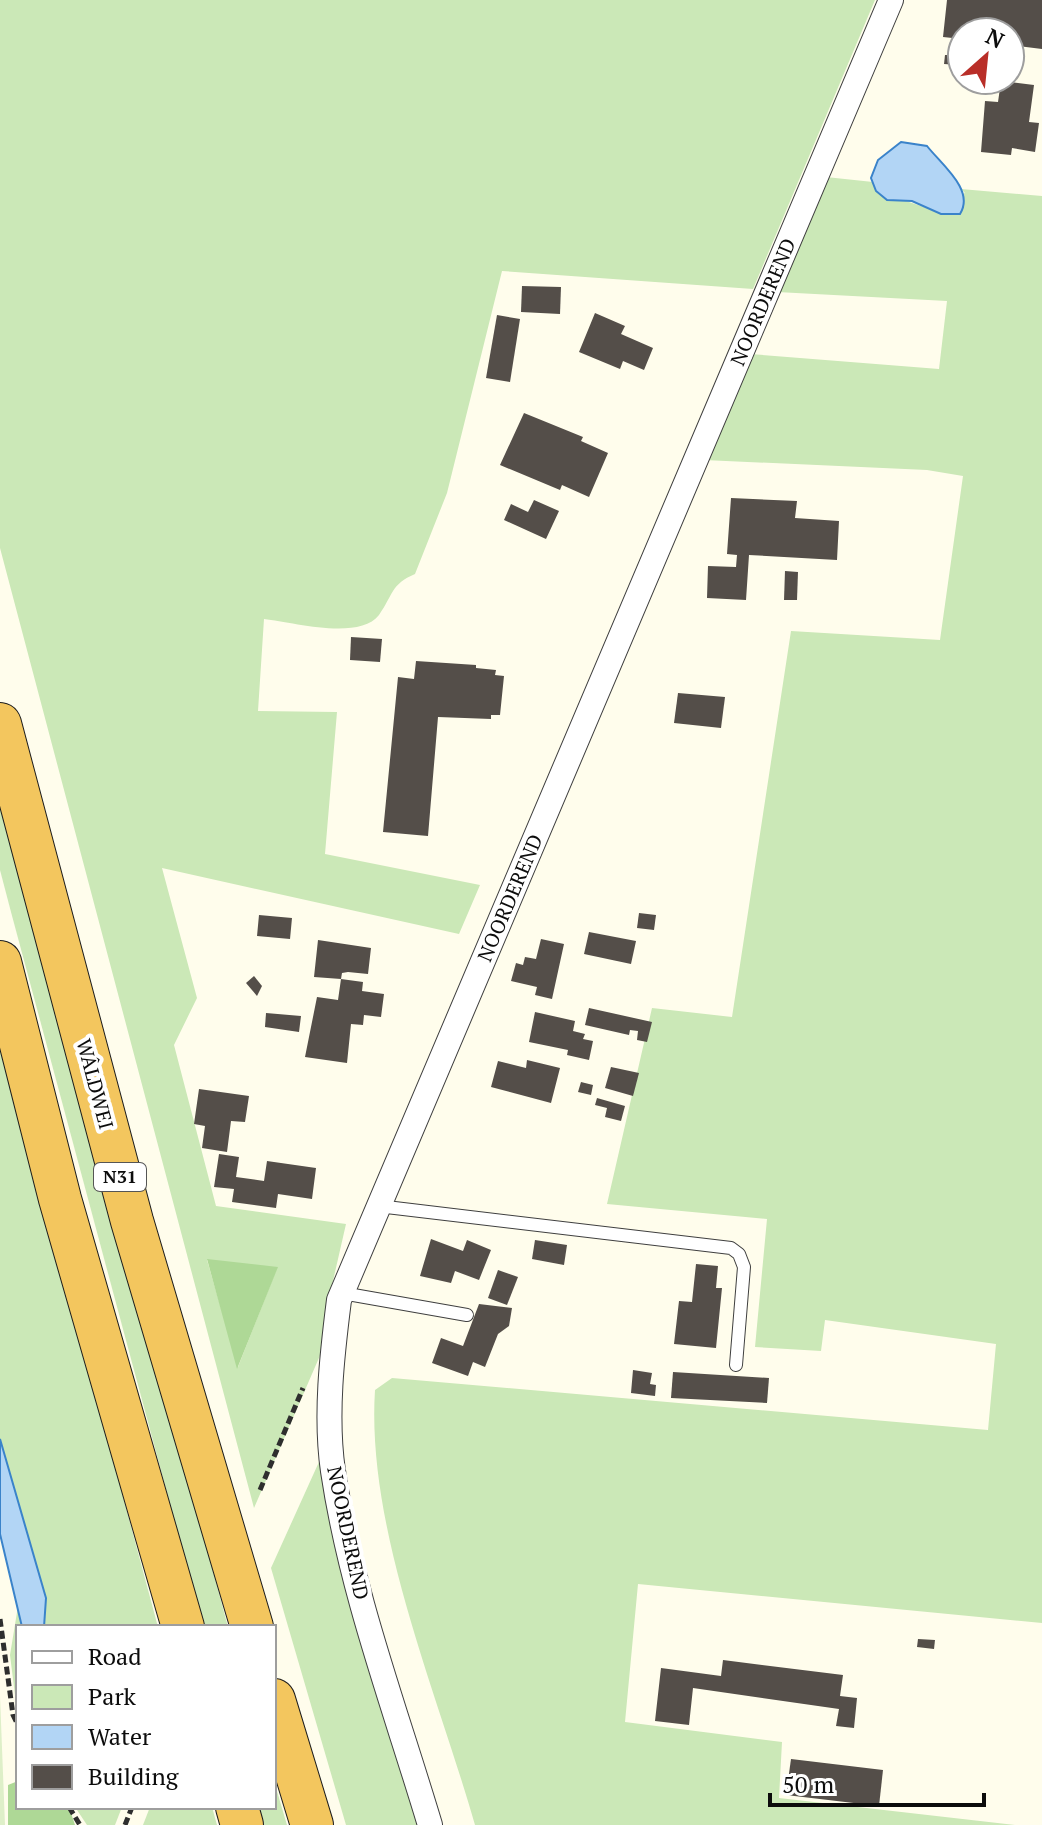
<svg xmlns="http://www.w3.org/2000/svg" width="1042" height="1825" font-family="'PT Serif',serif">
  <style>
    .green { fill: #cbe8b7; fill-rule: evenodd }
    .forest { fill: #aed896 }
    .pitch { fill: #deefc8 }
    .water { fill: #b2d5f5; stroke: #3a83ca; stroke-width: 2 }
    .building { fill: #544e49 }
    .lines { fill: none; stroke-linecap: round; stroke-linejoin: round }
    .service-casing { stroke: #3f3f3f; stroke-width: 14 }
    .minor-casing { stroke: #3f3f3f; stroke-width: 26 }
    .trunk-casing { stroke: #1d1d1d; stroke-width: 44 }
    .path { stroke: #2e2e2e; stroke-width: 5; stroke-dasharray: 8 4; stroke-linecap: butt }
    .service { stroke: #fff; stroke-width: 12 }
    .minor { stroke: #fff; stroke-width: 24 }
    .trunk { stroke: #f3c65e; stroke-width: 42 }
    .labels { text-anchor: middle; stroke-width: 8; stroke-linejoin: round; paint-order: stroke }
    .shield { fill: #fff; stroke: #555; stroke-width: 2 }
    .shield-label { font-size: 18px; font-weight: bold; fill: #0c0c0c }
    .street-label { font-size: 20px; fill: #0c0c0c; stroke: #fff }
  </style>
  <rect width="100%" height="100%" fill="#fffdec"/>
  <g class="green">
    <path d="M0,0H875L753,289L502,271L447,493L415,574C391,584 393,595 379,615C359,641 292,622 264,619L258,711L337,712L325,854L480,885L459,934L162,868L197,998L174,1045L216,1206L346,1224L330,1294L328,1337L254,1508L0,548ZM207,1260L277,1268L238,1367Z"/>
    <path d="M826,177L873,182L876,191L927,208L965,193L961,189L1042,196V1623L638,1584L625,1722L782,1742L779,1798L1015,1825H475C437,1692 366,1528 375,1390L392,1378L988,1430L996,1344L825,1320L821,1351L755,1347L767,1219L607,1204L652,1008L732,1017L791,631L940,640L963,476L927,470L704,460L750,354L939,369L947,301L777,292Z"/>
    <polygon points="0,775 228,1627 203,1627 11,912 0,870"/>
    <polygon points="0,1038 158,1627 18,1627 18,1719 10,1655 20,1594 0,1532"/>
    <polygon points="342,1411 341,1472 422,1825 346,1825 271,1568"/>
    <polygon points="274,1781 287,1825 262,1825 257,1807 274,1807"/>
    <polygon points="75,1807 122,1807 115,1825 87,1825"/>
    <polygon points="150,1807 212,1807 217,1825 143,1825"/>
  </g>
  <g class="forest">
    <polygon points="207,1259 278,1267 237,1369"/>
    <polygon points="18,1781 18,1807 69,1807 75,1825 8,1825 8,1785"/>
  </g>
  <polygon class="pitch" points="0,1696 5,1825 0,1825"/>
  <g class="water">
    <path d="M901,142L927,146C942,165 975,190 960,214H941L912,201L887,200L876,191L871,178L878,160Z"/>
    <polygon points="0,1439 46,1598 44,1627 22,1627 0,1534"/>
  </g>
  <g class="building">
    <polygon points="947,0 1042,0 1042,49 1010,45 1010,32 962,32 962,39 943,37"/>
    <polygon points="945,55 959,55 958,65 944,64"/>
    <polygon points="1001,81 1034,85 1029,122 1039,123 1035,152 1012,148 1011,155 981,152 985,101 998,102"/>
    <polygon points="522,286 561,287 560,314 521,312"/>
    <polygon points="595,313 625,326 621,334 653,348 644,370 623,361 620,369 579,352"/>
    <polygon points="497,315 520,319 510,382 486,378"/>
    <polygon points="524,413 583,437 581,441 608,453 589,497 562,485 560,490 500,465"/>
    <polygon points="731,498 797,501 795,518 839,521 837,560 749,555 746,600 707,598 708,566 736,567 737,555 727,554"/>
    <polygon points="534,500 559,511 546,539 504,520 511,504 528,512"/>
    <polygon points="785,571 798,572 797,600 784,600"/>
    <polygon points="351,637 382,639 380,662 350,660"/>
    <polygon points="416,661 476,665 476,668 496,670 495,675 504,676 500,715 491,715 491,719 438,717 428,836 383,832 398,677 414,679"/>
    <polygon points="678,693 725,697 721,728 674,723"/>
    <polygon points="639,913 656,915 654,930 637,928"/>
    <polygon points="259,915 292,918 290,939 257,936"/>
    <polygon points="589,932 636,941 631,964 584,954"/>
    <polygon points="541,939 564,944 552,999 535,995 537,987 511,981 516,963 523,965 525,957 536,959"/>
    <polygon points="318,940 371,948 368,974 348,972 342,973 341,979 314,977"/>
    <polygon points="254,976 262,986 257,996 246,983"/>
    <polygon points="341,979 363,982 362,991 384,994 381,1017 364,1015 363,1025 351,1024 347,1063 305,1057 317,997 338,1000"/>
    <polygon points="589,1008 652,1022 647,1042 637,1040 638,1031 630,1030 629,1035 585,1025"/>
    <polygon points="535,1012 575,1021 573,1031 585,1034 583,1039 593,1041 589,1060 567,1055 568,1050 529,1042"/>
    <polygon points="266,1013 301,1016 299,1032 265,1027"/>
    <polygon points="527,1060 560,1068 551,1103 491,1087 498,1061 526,1068"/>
    <polygon points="611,1067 639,1073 633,1096 605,1088"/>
    <polygon points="581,1082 593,1085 591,1095 578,1092"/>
    <polygon points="199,1089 249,1096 245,1122 231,1121 227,1152 202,1148 205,1126 194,1124"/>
    <polygon points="597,1098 625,1106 621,1121 605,1117 607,1108 595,1105"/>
    <polygon points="219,1154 239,1157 236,1177 264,1181 267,1161 316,1168 312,1199 278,1194 276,1208 232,1202 234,1189 214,1187"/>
    <polygon points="431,1239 463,1251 467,1240 491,1250 479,1280 455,1271 451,1283 420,1276"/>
    <polygon points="535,1240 567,1245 564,1265 532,1259"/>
    <polygon points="696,1264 718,1266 716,1288 722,1288 716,1348 674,1344 679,1301 692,1302"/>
    <polygon points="498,1270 518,1277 507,1305 488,1298"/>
    <polygon points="479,1304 512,1308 509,1326 498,1334 485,1367 473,1362 468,1376 432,1363 441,1338 463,1346"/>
    <polygon points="633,1370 652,1373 650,1384 656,1385 655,1396 631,1393"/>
    <polygon points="673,1372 769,1378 767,1403 671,1398"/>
    <polygon points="918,1639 935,1640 934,1649 917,1647"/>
    <polygon points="723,1660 843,1675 840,1696 857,1698 854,1728 836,1726 839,1709 693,1688 689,1725 655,1721 661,1668 721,1676"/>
    <polygon points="791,1759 883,1770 879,1806 786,1795"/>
  </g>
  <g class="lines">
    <defs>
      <g id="service">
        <polyline points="378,1206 731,1248 739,1254 744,1267 736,1365"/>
        <polyline points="342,1293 467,1315"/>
      </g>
      <path id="minor" d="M430,1825C395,1708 351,1592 333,1471C325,1416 332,1355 339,1300L891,0"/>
      <g id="trunk">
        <polyline points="0,724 132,1221 252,1627"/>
        <polyline points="0,962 60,1199 183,1627"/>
        <polyline points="274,1700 312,1825"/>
        <polyline points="237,1807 242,1825"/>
      </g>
    </defs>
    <use href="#service" class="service-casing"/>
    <use href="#minor" class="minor-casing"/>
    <use href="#trunk" class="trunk-casing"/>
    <g class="path">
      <polyline points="260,1490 303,1388"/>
      <polyline points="0,1619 13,1715 18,1725"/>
      <polyline points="69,1807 80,1825"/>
      <polyline points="125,1825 132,1807"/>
    </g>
    <use href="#service" class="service"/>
    <use href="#minor" class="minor"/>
    <use href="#trunk" class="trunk"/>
  </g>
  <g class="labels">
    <rect class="shield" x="94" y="1163" width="52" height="28" rx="6"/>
    <g class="shield-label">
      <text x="120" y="1183">N31</text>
    </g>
    <g class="street-label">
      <text transform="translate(763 302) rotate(-67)" y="7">NOORDEREND</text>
      <text transform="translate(510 898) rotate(-67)" y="7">NOORDEREND</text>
      <text transform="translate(95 1084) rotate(75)" y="7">WÂLDWEI</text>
      <text transform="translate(348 1533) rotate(78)" y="7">NOORDEREND</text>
    </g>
  </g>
  <rect x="16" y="1625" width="260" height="184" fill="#ffffff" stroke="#9e9e9e" stroke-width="2"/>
  <rect x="32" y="1651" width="40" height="12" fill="#ffffff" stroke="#9e9e9e" stroke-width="2"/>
  <text x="88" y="1665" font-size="24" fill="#0c0c0c">Road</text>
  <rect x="32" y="1685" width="40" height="24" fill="#cbe8b7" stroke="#9e9e9e" stroke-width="2"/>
  <text x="88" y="1705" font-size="24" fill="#0c0c0c">Park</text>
  <rect x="32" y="1725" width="40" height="24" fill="#b2d5f5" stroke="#9e9e9e" stroke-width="2"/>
  <text x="88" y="1745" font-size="24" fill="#0c0c0c">Water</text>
  <rect x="32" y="1765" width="40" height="24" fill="#544e49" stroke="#9e9e9e" stroke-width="2"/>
  <text x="88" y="1785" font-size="24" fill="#0c0c0c">Building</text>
  <g transform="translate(986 56) rotate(27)"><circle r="38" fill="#ffffff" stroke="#9e9e9e" stroke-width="2"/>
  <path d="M0-6L14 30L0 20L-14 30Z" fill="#b92e28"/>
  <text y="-12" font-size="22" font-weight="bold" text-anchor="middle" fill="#0c0c0c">N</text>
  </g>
  <path d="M770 1793v12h214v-12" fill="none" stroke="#0c0c0c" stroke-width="4"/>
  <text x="782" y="1793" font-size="24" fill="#0c0c0c" stroke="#ffffff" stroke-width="6" paint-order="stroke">50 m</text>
</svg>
